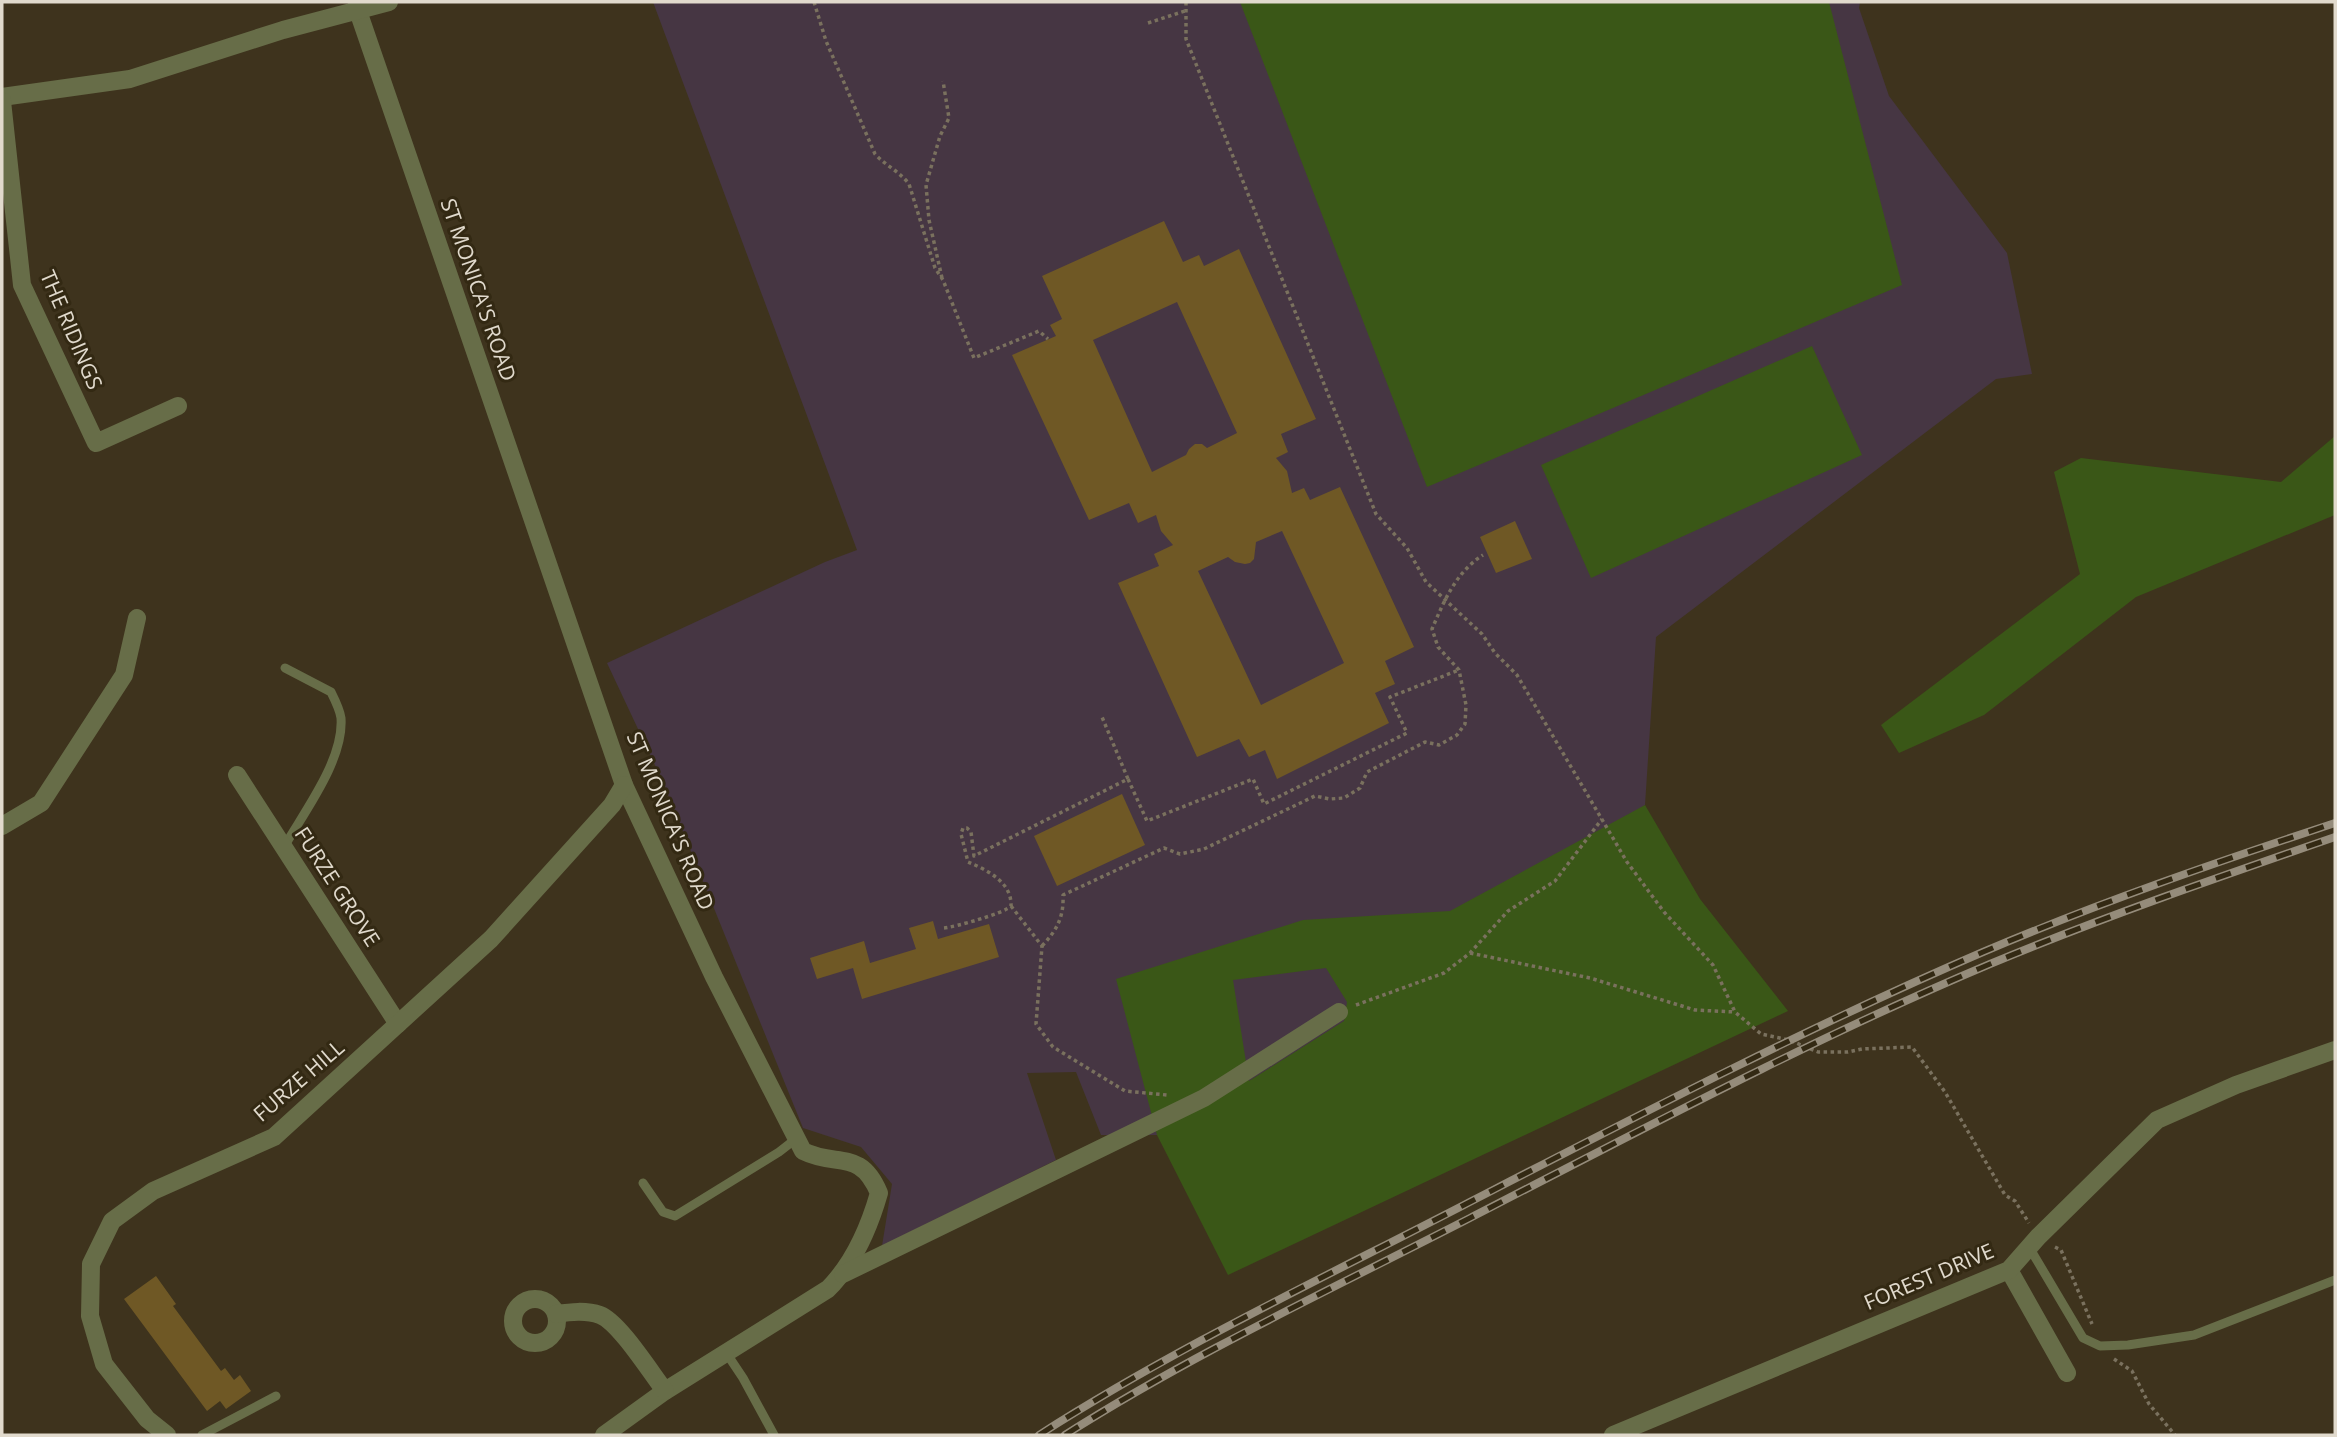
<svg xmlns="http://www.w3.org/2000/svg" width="2337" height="1437" font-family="'Open Sans',sans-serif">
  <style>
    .commercial { fill: #463643 }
    .green { fill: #3a5717; fill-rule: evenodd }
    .building { fill: #6f5825; fill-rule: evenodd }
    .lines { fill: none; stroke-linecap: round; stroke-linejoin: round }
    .path { stroke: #7a715e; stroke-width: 3.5; stroke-dasharray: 3.5 3.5; stroke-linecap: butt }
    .lane { stroke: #676d48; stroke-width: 9 }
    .street { stroke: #676d48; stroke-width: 18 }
    .rail-casing { stroke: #958c7b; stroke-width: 8 }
    .rail { stroke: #332913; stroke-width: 5; stroke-dasharray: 16; stroke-linecap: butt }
    .labels { text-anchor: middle; stroke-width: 6; stroke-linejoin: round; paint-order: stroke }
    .street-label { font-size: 21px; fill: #e1dacd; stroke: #332913 }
  </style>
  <rect width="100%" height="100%" fill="#3e331d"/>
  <polygon class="commercial" points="653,2 1860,2 1859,8 1889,96 2007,253 2032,374 1996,379 1656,637 1645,805 1356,1019 1157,1135 1101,1135 1076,1072 1027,1073 1056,1160 882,1246 892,1184 861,1147 803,1128 662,780 607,663 825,562 857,550"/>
  <g class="green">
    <polygon points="1240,2 1829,2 1902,285 1427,487"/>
    <polygon points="1812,346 1862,455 1591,578 1541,465"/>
    <polygon points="2335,436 2335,515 2136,597 1984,715 1899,753 1881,725 2080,574 2054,472 2081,458 2281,482"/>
    <path d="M1645,805L1700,899L1788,1011L1228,1275L1157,1135L1116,979L1303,920L1450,911ZM1326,968L1347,1002L1344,1021L1249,1081L1233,980Z"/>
  </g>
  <g class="building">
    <path d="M1164,221L1183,262L1199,255L1204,266L1239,249L1316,419L1281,434L1288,452L1276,458L1287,471L1292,493L1304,488L1310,500L1340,487L1414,647L1385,661L1395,684L1375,693L1389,723L1277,779L1265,750L1249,757L1239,739L1197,757L1118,583L1159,566L1154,554L1173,545L1161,531L1156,515L1138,523L1129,503L1089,520L1012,355L1056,336L1050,325L1062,319L1042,276ZM1177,302L1237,433L1207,448L1202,444H1195L1189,449L1186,455L1152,472L1093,340ZM1282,531L1344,663L1261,705L1198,571L1228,557L1235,562L1245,564L1250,563L1254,559L1256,542Z"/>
    <polygon points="1515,521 1532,559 1496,573 1480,537"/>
    <polygon points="1122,794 1145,845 1057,886 1034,836"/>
    <polygon points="933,921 938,939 989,924 999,957 862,999 853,968 817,979 810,958 864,941 870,963 916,949 909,928"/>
    <polygon points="156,1276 176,1304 173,1306 221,1371 225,1368 234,1380 240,1375 251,1391 226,1409 220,1401 207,1411 124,1299"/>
  </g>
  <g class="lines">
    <g class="path">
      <path d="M814,2L826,41L875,154C886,166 899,171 909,184L935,268L943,280L974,358L1039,331L1048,339"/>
      <polyline points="1186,2 1186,39 1376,514 1407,548 1426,582 1482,634 1495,653 1517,675 1627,862 1664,912 1713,965 1735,1012 1761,1034 1789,1040 1818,1052 1848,1052 1862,1049 1912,1047 1945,1092 2005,1195 2015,1201 2029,1223"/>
      <polyline points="1148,23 1185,11"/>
      <polyline points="942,278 929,220 926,185 940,136 949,118 943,81"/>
      <polyline points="1128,779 1147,821 1253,779 1264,804 1407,733 1390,697 1459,670"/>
      <polyline points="1011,906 1042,946 1036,1024 1053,1047 1125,1091 1167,1095"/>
      <path d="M944,928C955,927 1005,913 1011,906C1012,882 987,870 968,862L961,834L963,828H967L971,832L974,856L1128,779L1102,717"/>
      <path d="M1042,946C1057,930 1064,917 1063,895L1164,848L1180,854L1204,849L1315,796L1330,799L1344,798L1360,788L1367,772L1425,742L1439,745L1457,735L1465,724L1466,705L1459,670L1438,647L1432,629C1444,601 1456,572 1483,555"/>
      <polyline points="1470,953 1590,978 1695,1010 1735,1012"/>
      <polyline points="1356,1005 1444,973 1470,953 1508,911 1555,881 1602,819"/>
      <polyline points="2055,1247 2061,1250 2092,1324"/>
      <polyline points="2114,1359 2132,1371 2149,1404 2175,1435"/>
    </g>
    <g class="lane">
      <path d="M284,847C304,812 344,760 341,718C340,710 335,700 331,692L285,668"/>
      <polyline points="643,1183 663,1212 675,1216 779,1152 797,1138"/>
      <polyline points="2029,1247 2083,1338 2100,1346 2128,1345 2194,1335 2335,1280"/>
      <polyline points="727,1354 743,1378 774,1435"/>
      <polyline points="202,1435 276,1396"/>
    </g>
    <g class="street">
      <path d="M357,2L358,11L624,785L714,977L803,1151C837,1168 860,1148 879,1193C869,1228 854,1263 828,1289L665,1391L604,1435"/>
      <polyline points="2,97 130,79 283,30 389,2"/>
      <polyline points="2,101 22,285 96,443 178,406"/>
      <polyline points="237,775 398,1024"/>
      <polyline points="2,826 41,803 124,675 137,618"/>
      <polyline points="2009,1270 2067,1373"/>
      <polyline points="843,1274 1204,1098 1339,1012"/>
      <circle cx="535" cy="1321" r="22"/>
      <path d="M556,1314C570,1312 586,1310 600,1315C619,1322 651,1373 665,1391"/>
      <polyline points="167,1435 147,1419 104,1364 90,1316 91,1264 112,1221 153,1191 274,1137 491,939 612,805 624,785"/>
      <polyline points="1613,1435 2009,1270 2038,1237 2157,1120 2236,1085 2335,1050"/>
    </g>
    <defs>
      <g id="rail">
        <path d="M1039,1435C1175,1348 1321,1279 1464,1205C1635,1117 1806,1028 1983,952C2098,903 2217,862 2335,823"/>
        <path d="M1065,1435C1194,1353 1334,1288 1470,1218C1641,1130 1812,1039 1990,964C2103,917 2219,877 2335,837"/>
      </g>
    </defs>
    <use href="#rail" class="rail-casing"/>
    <use href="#rail" class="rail"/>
  </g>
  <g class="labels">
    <g class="street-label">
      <text transform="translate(478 290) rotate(71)" y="7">ST MONICA'S ROAD</text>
      <text transform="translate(71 330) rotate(67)" y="7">THE RIDINGS</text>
      <text transform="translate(670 821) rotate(67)" y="7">ST MONICA'S ROAD</text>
      <text transform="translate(337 887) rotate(57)" y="7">FURZE GROVE</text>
      <text transform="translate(299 1081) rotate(-41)" y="7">FURZE HILL</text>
      <text transform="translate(1929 1277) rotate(-23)" y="7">FOREST DRIVE</text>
    </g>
  </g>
  <rect width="2337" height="1437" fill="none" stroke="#e1dacd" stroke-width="7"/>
</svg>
